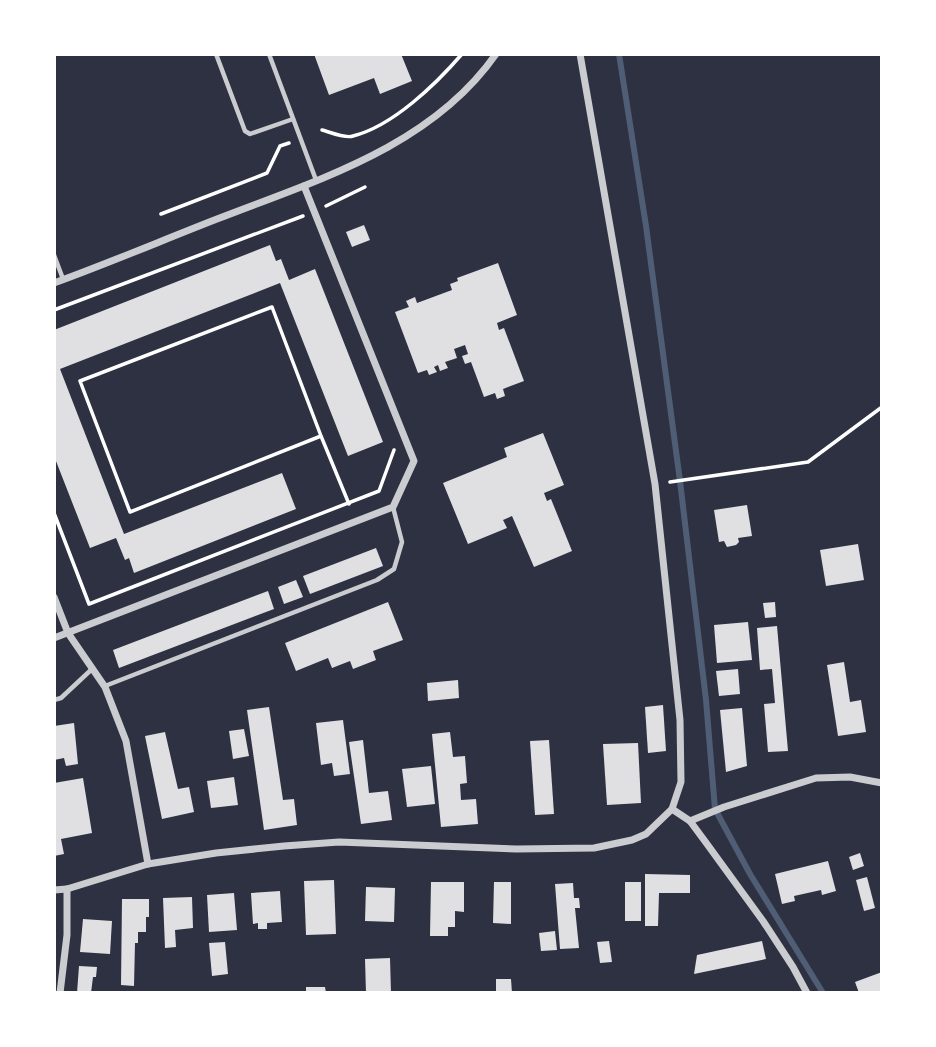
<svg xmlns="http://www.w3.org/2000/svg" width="936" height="1047" font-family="'Noto Sans',sans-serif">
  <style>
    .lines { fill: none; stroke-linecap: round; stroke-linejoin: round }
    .stream { stroke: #4f5d75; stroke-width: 6 }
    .building { fill: #e0e0e3 }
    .path { stroke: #fff; stroke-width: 3.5 }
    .service { stroke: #caccd0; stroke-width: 4.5 }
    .minor { stroke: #caccd0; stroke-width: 7 }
  </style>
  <rect width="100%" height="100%" fill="#2d3142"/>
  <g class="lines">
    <polyline class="stream" points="619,54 646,226 680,481 706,700 715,809 750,874 823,993"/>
  </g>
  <g class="building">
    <polygon points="314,54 401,54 412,81 380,94 374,78 329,95"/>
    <polygon points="364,225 370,240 352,247 346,232"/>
    <polygon points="270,245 276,261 281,259 289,280 315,269 383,442 348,456 280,283 60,369 124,534 282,473 296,509 134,573 129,558 125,560 116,538 90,548 54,456 54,330"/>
    <polygon points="498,263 517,315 497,323 499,330 504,328 524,381 503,389 505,396 497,399 495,393 484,397 471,362 465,364 462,356 468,354 465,345 454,349 457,358 445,362 448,368 440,371 438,365 434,367 437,372 429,375 427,370 418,373 395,312 409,307 406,301 415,297 417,303 452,290 450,284 458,281 457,278"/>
    <polygon points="543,433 564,485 544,493 547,501 551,499 572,551 534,567 512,516 503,520 507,528 468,544 443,483 507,457 504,448"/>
    <polygon points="747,505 752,536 738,538 739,542 736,545 727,547 724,541 719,542 714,510"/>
    <polygon points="858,544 864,580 826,586 820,550"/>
    <polygon points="376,548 383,566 310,594 303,576"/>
    <polygon points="296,580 303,597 284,604 278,587"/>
    <polygon points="268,591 274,609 119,668 113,650"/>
    <polygon points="388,602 403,640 373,651 376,660 353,669 350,661 332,668 328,658 296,671 285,643"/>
    <polygon points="775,602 776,617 765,618 763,603"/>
    <polygon points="748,622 752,660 717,663 714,625"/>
    <polygon points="777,626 788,751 768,752 764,704 775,703 772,669 760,670 757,628"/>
    <polygon points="844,662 850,702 861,700 866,732 838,736 827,665"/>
    <polygon points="738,669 740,694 719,696 716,671"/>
    <polygon points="458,680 459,698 428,701 427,683"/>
    <polygon points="663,705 666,751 648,753 645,707"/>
    <polygon points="269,707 283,800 294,799 297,825 264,830 247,710"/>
    <polygon points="742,708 747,766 726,772 720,710"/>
    <polygon points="343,720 350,774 334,776 332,763 321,765 316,723"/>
    <polygon points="74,723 78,764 66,766 64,758 54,760 54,726"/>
    <polygon points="244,729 249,756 233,759 229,731"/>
    <polygon points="165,732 178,789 189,787 194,812 162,819 145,736"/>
    <polygon points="450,732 453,757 465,756 467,783 460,784 461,800 476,799 478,824 441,827 432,734"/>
    <polygon points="363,740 369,793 388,791 392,820 361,824 349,742"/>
    <polygon points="549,740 554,814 535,815 530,741"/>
    <polygon points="638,743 641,803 607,805 603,744"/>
    <polygon points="431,766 435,804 407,807 402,769"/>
    <polygon points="234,777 238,805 211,808 207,781"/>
    <polygon points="83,778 92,833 61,839 64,854 54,856 54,783"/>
    <polygon points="860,853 864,866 853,870 849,857"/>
    <polygon points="828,861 836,891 822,895 821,890 794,896 795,901 782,904 775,874"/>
    <polygon points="645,874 690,875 690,893 659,893 658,926 645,926"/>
    <polygon points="867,877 875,908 864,911 856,880"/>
    <polygon points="334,880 336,934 306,935 304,881"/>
    <polygon points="431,882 464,882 464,912 455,911 455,927 448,927 448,936 430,936"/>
    <polygon points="494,882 511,882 511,924 493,923"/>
    <rect x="625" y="882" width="16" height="39"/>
    <polygon points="573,883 574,898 579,898 580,908 575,908 579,948 560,949 555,884"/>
    <polygon points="366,887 395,888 394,922 365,921"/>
    <polygon points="280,891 282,922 267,923 267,929 258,929 258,923 253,924 251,893"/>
    <polygon points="234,893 237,930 209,932 207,895"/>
    <polygon points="192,897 193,928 175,930 176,947 165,948 163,898"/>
    <polygon points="122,899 149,899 149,917 146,917 146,932 138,932 138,943 135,943 134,986 121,985"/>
    <polygon points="83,919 112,921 110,954 80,952"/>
    <polygon points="555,931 557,950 541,951 539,933"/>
    <polygon points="609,941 612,962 600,963 597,942"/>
    <polygon points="762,941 766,959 694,974 697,955"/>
    <polygon points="225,942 228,974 212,976 209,943"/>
    <polygon points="390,958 391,993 366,993 365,959"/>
    <polygon points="79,966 97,967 96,977 93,977 91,993 77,993"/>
    <polygon points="882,972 882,993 859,993 855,982"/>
    <polygon points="496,979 511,979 512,993 496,993"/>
    <polygon points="306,987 325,987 326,993 306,993"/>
  </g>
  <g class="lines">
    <g class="path">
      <path d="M322,130C330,132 345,139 353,136C393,126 436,84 462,54"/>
      <polyline points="326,206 365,187"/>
      <polyline points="161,214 267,173 280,146 289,143"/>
      <polyline points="54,310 303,216"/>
      <polyline points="321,436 130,512 80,381 272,307 321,436 349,504"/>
      <polyline points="670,482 808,462 882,407"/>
      <polyline points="54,513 89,604 379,491 394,450"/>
    </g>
    <g class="service">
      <polyline points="216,54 245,131 250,134 293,119"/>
      <polyline points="269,54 316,180"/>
      <polyline points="54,255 63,279"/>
      <polyline points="105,686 377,580 394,569 402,542 393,507"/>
      <polyline points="54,700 61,698 92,669"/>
    </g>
    <g class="minor">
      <path d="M54,283C109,263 163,240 217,219C317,180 431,147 496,54"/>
      <polyline points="54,597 68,633 105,687 126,741 148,864"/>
      <polyline points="54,638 393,507 414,461 304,186"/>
      <polyline points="672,809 690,821 707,844 763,921 793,967 807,993"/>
      <polyline points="690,821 724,807 816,778 850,777 882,783"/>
      <polyline points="54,890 67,889 148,864 216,853 284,846 339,842 517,849 594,848 632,840 646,834 672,809 681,782 680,720 655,484 580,54"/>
      <polyline points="60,993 67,935 67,889"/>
    </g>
  </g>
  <rect width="936" height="1047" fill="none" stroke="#ffffff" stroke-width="112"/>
</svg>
